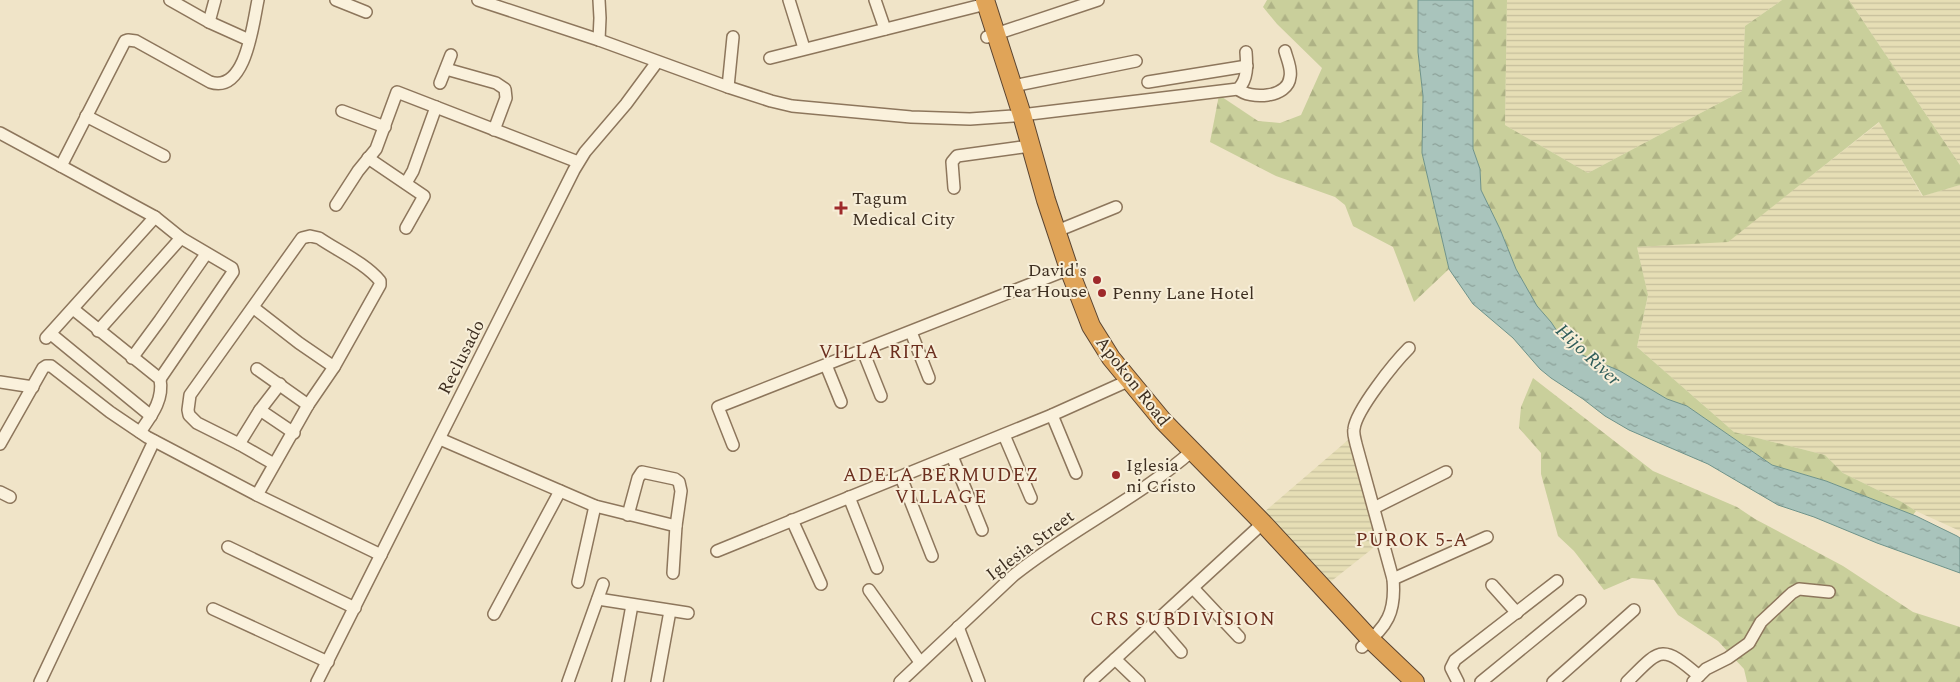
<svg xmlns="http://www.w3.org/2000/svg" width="1960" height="682" font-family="Spectral,serif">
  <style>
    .farmland { fill: url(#farmland-rules) }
    .forest { fill: url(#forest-firs) }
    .water { fill: url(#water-ripples); stroke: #6f938a }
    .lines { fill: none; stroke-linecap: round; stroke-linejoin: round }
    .minor-casing { stroke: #8d765c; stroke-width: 14 }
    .highway-casing { stroke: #5b4430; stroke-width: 20 }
    .minor { stroke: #faf1dc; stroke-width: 11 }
    .highway { stroke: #e0a458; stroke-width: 18 }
    .poi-dot { fill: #9e2a2b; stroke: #f7eed8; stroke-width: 2 }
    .labels { text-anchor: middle; stroke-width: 4; stroke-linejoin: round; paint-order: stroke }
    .poi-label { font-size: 18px; fill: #3d2e20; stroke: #f7eed8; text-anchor: start }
    .street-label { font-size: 18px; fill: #3d2e20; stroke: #f7eed8 }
    .neighbourhood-label { font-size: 19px; letter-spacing: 1px; fill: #6b2e1e; stroke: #f7eed8 }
    .water-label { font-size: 19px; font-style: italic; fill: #2f5d5a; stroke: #f7eed8 }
  </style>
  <defs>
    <pattern id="farmland-rules" width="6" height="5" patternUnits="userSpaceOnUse" patternTransform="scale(1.25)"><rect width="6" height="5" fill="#e6deb5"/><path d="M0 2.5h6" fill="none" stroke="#c6bf9b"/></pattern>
    <pattern id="forest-firs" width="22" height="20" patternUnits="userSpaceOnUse" patternTransform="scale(1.25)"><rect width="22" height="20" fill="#c9cf9b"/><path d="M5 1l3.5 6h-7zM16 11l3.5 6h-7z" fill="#aeb285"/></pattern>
    <pattern id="water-ripples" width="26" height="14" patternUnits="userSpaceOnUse" patternTransform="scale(1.25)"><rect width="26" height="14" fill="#a9c4bc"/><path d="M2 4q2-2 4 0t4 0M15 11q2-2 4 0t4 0" fill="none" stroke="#8ba098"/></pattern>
  </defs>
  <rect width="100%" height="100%" fill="#f0e4c8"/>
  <g class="farmland">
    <polygon points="1507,0 1782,0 1745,26 1742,91 1588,173 1505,125"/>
    <polygon points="1849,0 1960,0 1960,165"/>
    <polygon points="1880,122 1922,196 1960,185 1960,531 1916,511 1902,502 1843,473 1825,455 1734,432 1637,347 1648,296 1637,247 1728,241"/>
    <polygon points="1348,440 1377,545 1329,583 1263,513"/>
  </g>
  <g class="forest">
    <polygon points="1267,0 1418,0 1418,52 1423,96 1422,153 1449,269 1414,302 1393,247 1353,226 1345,205 1335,197 1276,176 1210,142 1219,95 1258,121 1280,123 1301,115 1322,68 1277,24 1263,7"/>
    <polygon points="1473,0 1507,0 1505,125 1588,173 1742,91 1745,26 1782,0 1849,0 1960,165 1960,185 1923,196 1879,122 1728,242 1637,247 1648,295 1637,347 1734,432 1825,455 1843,473 1902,502 1916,511 1913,515 1826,481 1772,465 1687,406 1667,399 1600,362 1580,355 1563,340 1551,322 1537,306 1516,269 1500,229 1481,190 1480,169 1473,149"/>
    <polygon points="1533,378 1653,471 1737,507 1755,519 1843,566 1913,612 1960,627 1960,682 1747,682 1744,669 1718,641 1678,615 1654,580 1632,578 1604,590 1574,551 1558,536 1541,474 1541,453 1519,428 1521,407"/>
  </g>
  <polygon class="water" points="1418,0 1473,0 1473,149 1480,169 1481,190 1500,229 1516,269 1537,306 1551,322 1563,340 1580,354 1620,371 1667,399 1687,406 1772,465 1826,481 1916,516 1957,536 1960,538 1960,573 1877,543 1814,517 1778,505 1708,464 1629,430 1605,416 1583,399 1551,378 1540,369 1513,338 1473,304 1449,269 1422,153 1423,96 1418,52"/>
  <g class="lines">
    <defs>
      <g id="minor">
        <polyline points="170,0 209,22 249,40"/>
        <polyline points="336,0 366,12"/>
        <path d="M478,0L599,40L728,87L771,101L792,106L911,117L970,119L1013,116L1238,89C1248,80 1247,65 1246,52"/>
        <polyline points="599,0 600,18 599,40"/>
        <polyline points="789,0 804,48"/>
        <polyline points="875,0 885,29"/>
        <polyline points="209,22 215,0"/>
        <polyline points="987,37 1098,0"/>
        <polyline points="770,58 986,4"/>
        <polyline points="446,69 496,83 505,89 506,98 494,130"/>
        <polyline points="1148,82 1247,66"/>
        <polyline points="440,83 451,55"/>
        <polyline points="1013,86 1136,61"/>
        <polyline points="728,87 733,37"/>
        <path d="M1238,89C1250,100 1288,98 1290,77C1292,69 1287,59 1285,51"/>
        <polyline points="342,111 385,127"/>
        <polyline points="86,116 164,156"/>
        <polyline points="0,133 155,217"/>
        <polyline points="368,158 424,196 406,228"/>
        <path d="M61,166L125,41L128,40L136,41L210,82C246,94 253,23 258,0"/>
        <polyline points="406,183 413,171 436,107"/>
        <polyline points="954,188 952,162 957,156 1030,146"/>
        <polyline points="336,205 358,171 376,149 397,92 578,162"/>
        <polyline points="1057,231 1116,207"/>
        <polyline points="254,308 299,343 334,367"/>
        <path d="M73,309L160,379C164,400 151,416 140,432"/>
        <polyline points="98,331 181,238"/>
        <polyline points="911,332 929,378"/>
        <polyline points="51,334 151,416"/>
        <polyline points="46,338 155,217 181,238 232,268 233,272 160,379"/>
        <polyline points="863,351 881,396"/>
        <polyline points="132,358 160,320 206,254"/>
        <polyline points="826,365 841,402"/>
        <polyline points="257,369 308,405"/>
        <polyline points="0,382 33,387"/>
        <polyline points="260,410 294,433"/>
        <polyline points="1052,415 1076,473"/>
        <polyline points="1004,435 1031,498"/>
        <polyline points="440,439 595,506 676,526"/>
        <polyline points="0,444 43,368 46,366 51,366 110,412 147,437 257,495 381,555"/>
        <polyline points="239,444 260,410 280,384"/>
        <polyline points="733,445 718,407 1069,269"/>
        <polyline points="952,456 982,530"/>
        <polyline points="901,477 932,556"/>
        <polyline points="0,492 10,497"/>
        <path d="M257,495L308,405L334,367L380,285V281C365,263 338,251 319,238L310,236L302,238L190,395L188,410L189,415L197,423L239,444L274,464"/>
        <polyline points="849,497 877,568"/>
        <polyline points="1374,508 1446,472"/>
        <polyline points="628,515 638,478 642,472 675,479 679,482 681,491 676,526 673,573"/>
        <polyline points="792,520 821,584"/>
        <polyline points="228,547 355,608"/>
        <polyline points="717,551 1052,415 1130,380"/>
        <polyline points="1393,579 1487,537"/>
        <polyline points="578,582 595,506"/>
        <polyline points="1492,585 1517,613"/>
        <polyline points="1193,588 1239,637"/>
        <polyline points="869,590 920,662"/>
        <polyline points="598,599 688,613"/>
        <polyline points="213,609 328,662"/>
        <polyline points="494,614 560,491"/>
        <polyline points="1155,622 1181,652"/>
        <polyline points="958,627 979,682"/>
        <path d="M1362,647C1387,627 1396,612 1393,579L1356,444C1355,439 1353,434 1354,429C1356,410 1395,362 1409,348"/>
        <polyline points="1115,659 1139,682"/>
        <polyline points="40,682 154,441"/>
        <polyline points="317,682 574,170 585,152 626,104 657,62"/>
        <polyline points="568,682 603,584"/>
        <polyline points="618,682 632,605"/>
        <polyline points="657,682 670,611"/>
        <path d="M900,682L1014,575C1070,530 1137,499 1192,451"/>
        <polyline points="1090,682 1263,523"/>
        <polyline points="1458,682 1451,668 1455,660 1557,581"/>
        <polyline points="1481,682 1580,601"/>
        <polyline points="1553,682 1634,610"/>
        <path d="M1627,682C1660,649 1661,643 1699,676"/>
        <polyline points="1693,682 1706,669 1728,658 1749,643 1761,622 1792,593 1799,589 1829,592"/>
      </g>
      <polyline id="highway" points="985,0 1022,115 1046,200 1069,269 1091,326 1111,358 1163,421 1263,523 1371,640 1415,682"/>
    </defs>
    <use href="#minor" class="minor-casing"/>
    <use href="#highway" class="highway-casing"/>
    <use href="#minor" class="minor"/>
    <use href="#highway" class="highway"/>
  </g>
  <g class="poi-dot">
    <path d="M838.5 200.5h5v5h5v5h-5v5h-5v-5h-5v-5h5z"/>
    <circle cx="1097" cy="280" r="5"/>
    <circle cx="1102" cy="293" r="5"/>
    <circle cx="1116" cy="475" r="5"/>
  </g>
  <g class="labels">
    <g class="poi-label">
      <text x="852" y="204">Tagum<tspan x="852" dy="21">Medical City</tspan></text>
      <text x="1087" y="276" text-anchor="end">David's<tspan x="1087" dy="21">Tea House</tspan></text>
      <text x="1112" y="299">Penny Lane Hotel</text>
      <text x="1126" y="471">Iglesia<tspan x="1126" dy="21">ni Cristo</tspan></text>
    </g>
    <g class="street-label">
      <text transform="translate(461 357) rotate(-63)" y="6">Reclusado</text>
      <text transform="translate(1133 381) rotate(52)" y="6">Apokon Road</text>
      <text transform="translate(1030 545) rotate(-37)" y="6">Iglesia Street</text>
    </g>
    <g class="neighbourhood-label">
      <text x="879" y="358">VILLA RITA</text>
      <text x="941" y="481">ADELA BERMUDEZ<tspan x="941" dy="22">VILLAGE</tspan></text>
      <text x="1412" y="546">PUROK 5-A</text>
      <text x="1183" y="625">CRS SUBDIVISION</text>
    </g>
    <g class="water-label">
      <text transform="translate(1589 354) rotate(43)" y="7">Hijo River</text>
    </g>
  </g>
</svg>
